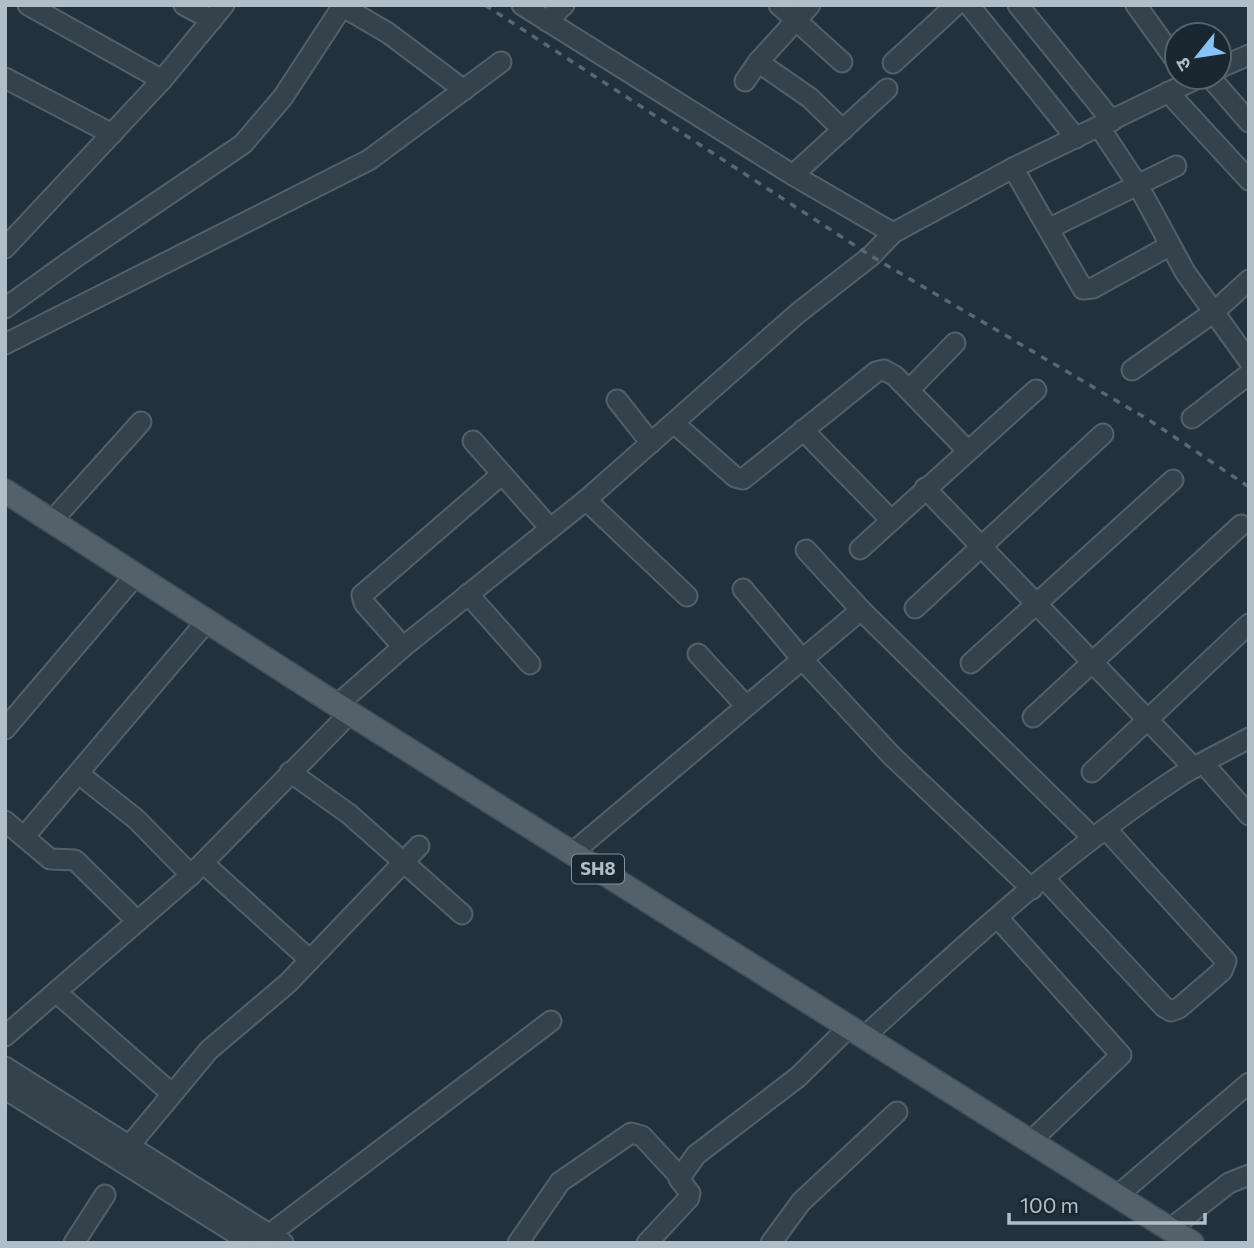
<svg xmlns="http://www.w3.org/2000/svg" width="1254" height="1248" font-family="Commissioner,'Noto Sans Devanagari',sans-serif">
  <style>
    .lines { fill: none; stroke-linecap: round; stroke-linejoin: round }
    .minor-casing { stroke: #546069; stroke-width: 23 }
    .major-casing { stroke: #424e57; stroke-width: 26 }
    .minor { stroke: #36424b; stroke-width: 19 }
    .major { stroke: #54616b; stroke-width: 23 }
    .rail { stroke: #586772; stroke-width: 3.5; stroke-dasharray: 7 7; stroke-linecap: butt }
    .labels { text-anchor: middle; stroke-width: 5; stroke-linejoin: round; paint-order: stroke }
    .shield { fill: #1b2730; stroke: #84909a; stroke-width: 2 }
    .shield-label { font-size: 18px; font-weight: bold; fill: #b1bdc7 }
  </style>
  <rect width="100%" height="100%" fill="#22313b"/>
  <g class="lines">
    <defs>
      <g id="minor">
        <polyline points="28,5 162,80"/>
        <polyline points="184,5 212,20"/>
        <polyline points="340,5 388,33 464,90"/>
        <polyline points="522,5 793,175 893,233"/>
        <polyline points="779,5 842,62"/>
        <polyline points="969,5 1076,138"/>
        <polyline points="1018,5 1112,121"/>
        <polyline points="1136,5 1177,62"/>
        <polyline points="547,21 564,5"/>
        <polyline points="758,62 810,98 843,130"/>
        <polyline points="893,63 956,5"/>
        <polyline points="1219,68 1249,55"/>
        <polyline points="1210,77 1249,122"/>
        <polyline points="5,78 112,134"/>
        <polyline points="745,81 758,62 810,5"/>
        <polyline points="1168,92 1249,180"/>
        <polyline points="1100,128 1139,187 1185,272 1249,361"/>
        <polyline points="1013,168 1083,289 1093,288 1169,246"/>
        <polyline points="793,175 887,89"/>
        <polyline points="1050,228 1176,166"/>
        <polyline points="5,248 162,80 224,5"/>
        <polyline points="5,308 76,257 243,144 283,97 342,7"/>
        <polyline points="5,344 369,160 501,62"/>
        <polyline points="1132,370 1214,312 1249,280"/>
        <polyline points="909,390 955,343"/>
        <polyline points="617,400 651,443"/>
        <polyline points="1192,418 1249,374"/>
        <polyline points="675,424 735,477 743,479 876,372 884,370 895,376 967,450"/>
        <polyline points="803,430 891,520"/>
        <polyline points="473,441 549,527"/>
        <polyline points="925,488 1194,768"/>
        <polyline points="586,500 687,596"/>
        <polyline points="51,522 141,422"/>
        <polyline points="860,549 1036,390"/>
        <polyline points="806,550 861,610 1093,838"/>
        <polyline points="743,589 802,659 891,755 1032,889"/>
        <polyline points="468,594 530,664"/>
        <polyline points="915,608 1103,434"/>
        <polyline points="403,647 364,603 362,595 501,475"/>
        <polyline points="698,654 746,706"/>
        <polyline points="971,663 1173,480"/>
        <polyline points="337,705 403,647 586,500 798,313 871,256 893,233 1013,168 1200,77"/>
        <polyline points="1033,717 1241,525"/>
        <polyline points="5,729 135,576"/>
        <polyline points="1203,763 1249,815"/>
        <polyline points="290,772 349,814 462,914"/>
        <polyline points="1092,772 1249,624"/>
        <polyline points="79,774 136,819 191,875"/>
        <polyline points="5,821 50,859 75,860 137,921"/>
        <polyline points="24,837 207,621"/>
        <polyline points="572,853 861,610"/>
        <polyline points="203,863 310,960"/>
        <polyline points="1044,878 1164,1007 1171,1011 1179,1008 1222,971 1226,961 1106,829"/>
        <polyline points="998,918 1121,1055 1031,1141"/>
        <polyline points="56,992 171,1093"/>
        <polyline points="5,1036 191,875 350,713"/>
        <path d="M865,1036C963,947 1062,854 1174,780C1197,764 1224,752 1249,738"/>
        <polyline points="5,1067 283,1243"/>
        <polyline points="5,1089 251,1243"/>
        <polyline points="130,1145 209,1050 288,983 419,846"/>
        <polyline points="1117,1196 1249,1083"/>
        <polyline points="1170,1229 1229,1183 1249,1175"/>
        <polyline points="74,1243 105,1195"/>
        <polyline points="258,1243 551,1021"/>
        <polyline points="518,1243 560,1182 631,1133 642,1136 680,1177"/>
        <polyline points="647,1243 689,1198 690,1193 679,1179 696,1155 798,1077 850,1026"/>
        <polyline points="771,1243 801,1202 897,1112"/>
      </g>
      <polyline id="major" points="5,491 337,705 1192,1243"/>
    </defs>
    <use href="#minor" class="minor-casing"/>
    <use href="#major" class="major-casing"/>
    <use href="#minor" class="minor"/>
    <use href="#major" class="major"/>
    <polyline class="rail" points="485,5 871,256 1149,420 1249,487"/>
  </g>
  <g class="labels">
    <rect class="shield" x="572" y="854.5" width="52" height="29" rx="5"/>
    <g class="shield-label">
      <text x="598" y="875">SH8</text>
    </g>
  </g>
  <rect width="1254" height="1248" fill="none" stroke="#b1bdc7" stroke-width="14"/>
  <g transform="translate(1198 56) rotate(240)"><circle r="33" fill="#1b2730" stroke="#57636c" stroke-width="2"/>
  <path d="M0-5L12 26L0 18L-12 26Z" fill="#86c2f7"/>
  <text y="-10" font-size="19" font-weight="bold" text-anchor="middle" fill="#b1bdc7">उ</text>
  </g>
  <path d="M1009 1213v10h196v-10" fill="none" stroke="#b1bdc7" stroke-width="3.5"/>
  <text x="1020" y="1213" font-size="21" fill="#b1bdc7" stroke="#1b2730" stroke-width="5" paint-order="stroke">100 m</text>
</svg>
